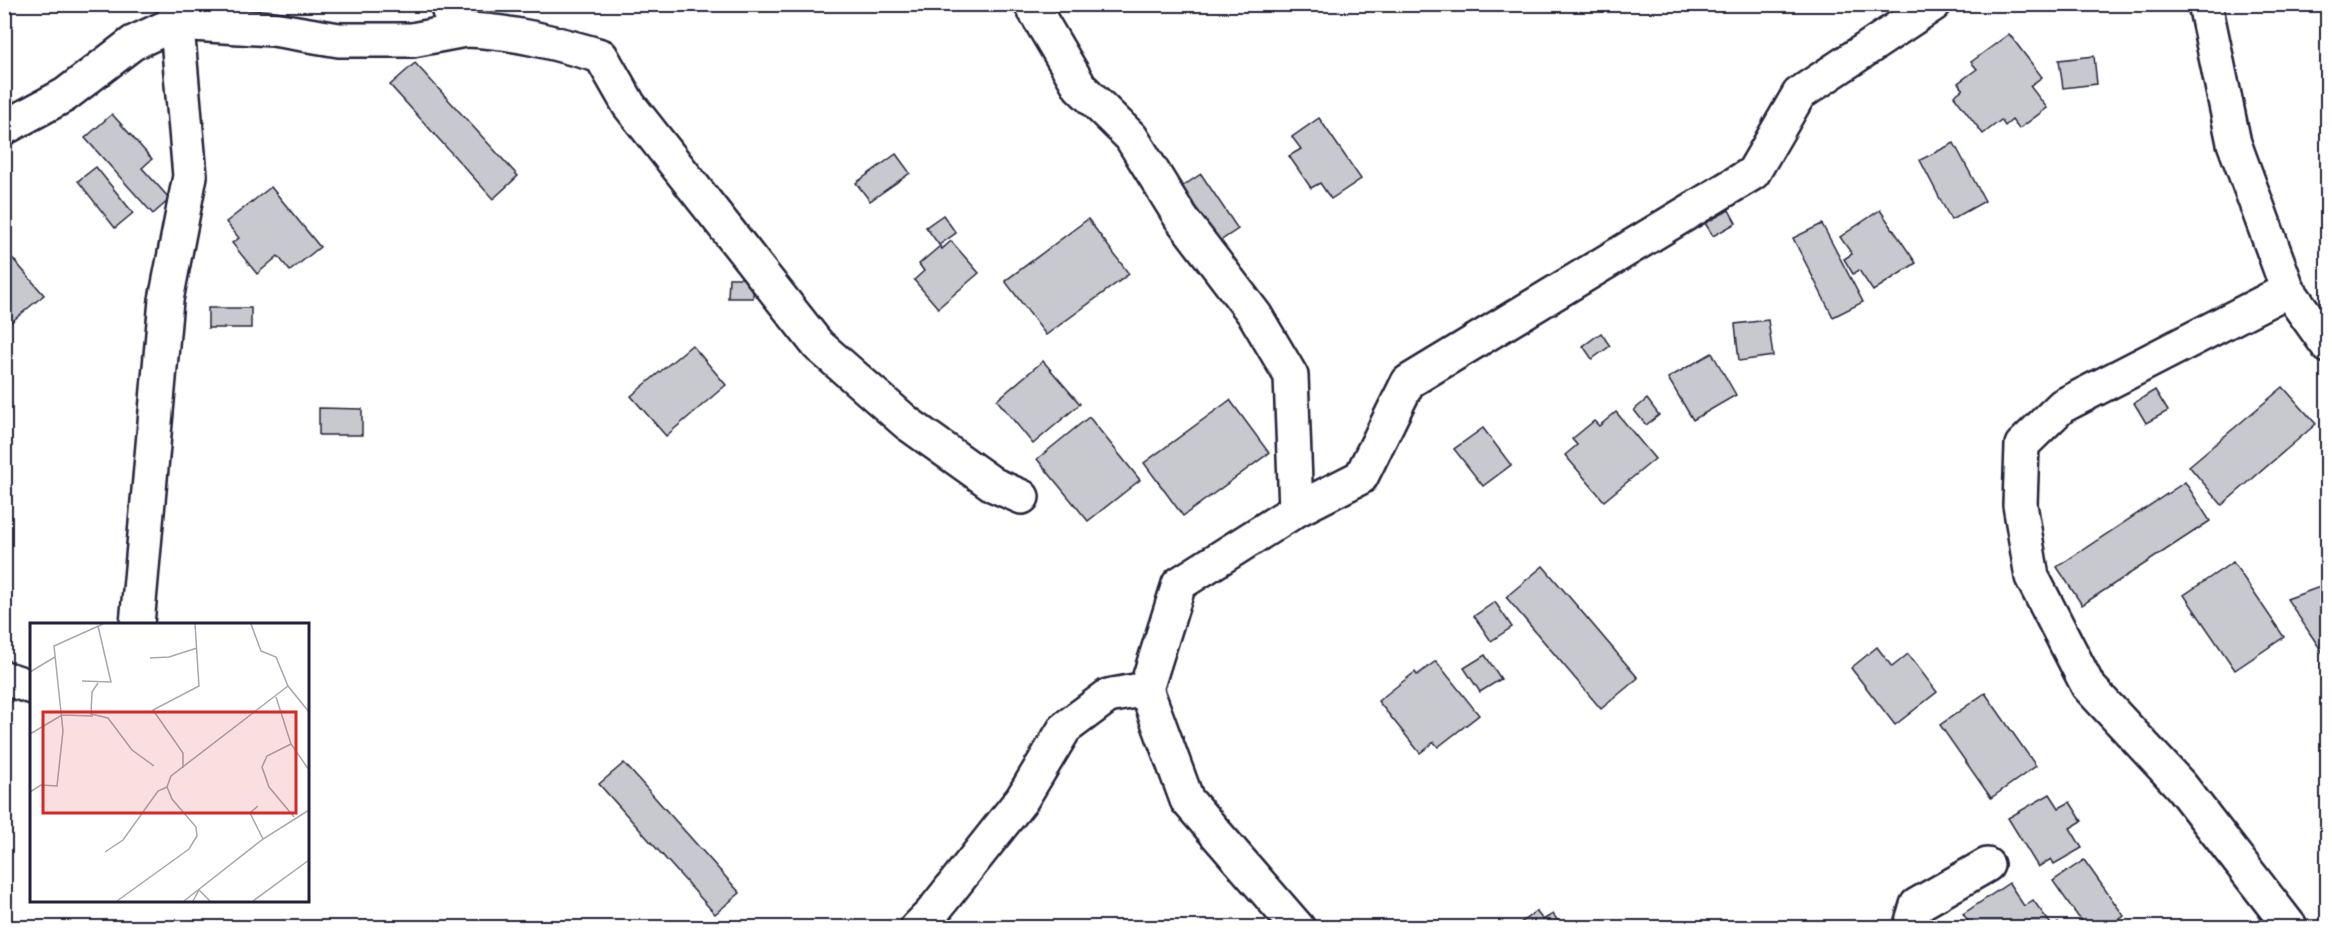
<svg xmlns="http://www.w3.org/2000/svg" width="2332" height="932" font-family="'Gochi Hand',sans-serif">
  <style>
    .building { fill: #c8c8cf; stroke: #22223b; stroke-width: 1.5 }
    .lines { fill: none; stroke-linecap: round; stroke-linejoin: round }
    .minor-casing { stroke: #22223b; stroke-width: 38 }
    .minor { stroke: #fff; stroke-width: 33 }
    .inset-road { fill: none; stroke: #a7a7b1; stroke-width: 1.5 }
    .view { fill: #d62828; fill-opacity: 0.15; stroke: #d62828; stroke-width: 3 }
    .inset-edge { fill: none; stroke: #22223b; stroke-width: 3 }
  </style>
  <rect width="100%" height="100%" fill="#fff"/>
  <filter id="ink" filterUnits="userSpaceOnUse"><feTurbulence type="fractalNoise" baseFrequency=".0167" numOctaves="2"/><feDisplacementMap in="SourceGraphic" scale="12" xChannelSelector="R" yChannelSelector="G"/><feConvolveMatrix kernelMatrix="1 2 1 2 8 2 1 2 1" color-interpolation-filters="sRGB"/></filter>
  <g filter="url(#ink)">
    <g class="building">
      <polygon points="2009,34 2042,77 2030,86 2047,108 2019,129 2012,120 2005,126 2001,120 1983,134 1954,96 1963,89 1958,83 1977,69 1971,62"/>
      <polygon points="2094,56 2097,84 2063,88 2059,60"/>
      <polygon points="415,63 518,176 493,199 390,85"/>
      <polygon points="112,114 152,159 142,168 170,199 153,214 85,138"/>
      <polygon points="1319,118 1361,179 1331,199 1320,183 1311,188 1289,156 1301,149 1292,137"/>
      <polygon points="1954,143 1985,201 1951,220 1920,160"/>
      <polygon points="896,154 910,173 870,201 856,183"/>
      <polygon points="96,167 133,213 115,228 78,181"/>
      <polygon points="1201,174 1238,229 1214,245 1177,190"/>
      <polygon points="271,187 320,247 290,271 278,256 257,274 232,243 239,238 226,222"/>
      <polygon points="1729,210 1736,223 1713,236 1705,223"/>
      <polygon points="1880,210 1916,263 1873,291 1859,270 1853,274 1844,259 1852,254 1840,237"/>
      <polygon points="943,215 956,233 939,245 926,227"/>
      <polygon points="1088,219 1129,274 1046,335 1005,281"/>
      <polygon points="1822,224 1863,302 1833,317 1793,238"/>
      <polygon points="951,241 979,273 938,308 914,280 924,271 919,264 940,246 942,249"/>
      <polygon points="8,253 44,295 4,328 4,256"/>
      <polygon points="729,278 754,278 753,298 728,298"/>
      <rect x="208" y="308" width="43" height="20"/>
      <polygon points="1768,320 1773,356 1739,361 1735,324"/>
      <polygon points="1601,333 1610,346 1592,359 1583,346"/>
      <polygon points="692,345 726,385 666,436 631,396"/>
      <polygon points="1712,353 1736,395 1693,420 1668,378"/>
      <polygon points="1043,361 1080,404 1033,444 997,400"/>
      <polygon points="2283,387 2316,424 2222,505 2189,466"/>
      <polygon points="2155,390 2168,411 2146,423 2134,403"/>
      <polygon points="1647,399 1659,415 1646,425 1634,410"/>
      <polygon points="1230,400 1269,453 1183,516 1144,463"/>
      <polygon points="319,408 362,409 362,435 319,435"/>
      <polygon points="1616,412 1655,459 1604,501 1565,455 1577,445 1572,439 1594,421 1599,426"/>
      <polygon points="1089,417 1140,480 1088,521 1037,459"/>
      <polygon points="1483,428 1511,465 1483,486 1454,449"/>
      <polygon points="2185,482 2210,521 2082,605 2057,567"/>
      <polygon points="2233,562 2284,637 2235,670 2184,595"/>
      <polygon points="1543,566 1638,678 1601,709 1506,597"/>
      <polygon points="2328,584 2328,651 2323,653 2287,599"/>
      <polygon points="1495,602 1512,627 1491,641 1474,616"/>
      <polygon points="1877,647 1892,667 1908,654 1937,692 1895,725 1851,668"/>
      <polygon points="1485,655 1501,679 1480,692 1464,668"/>
      <polygon points="1436,661 1479,715 1438,747 1434,742 1420,753 1378,701 1415,672 1417,675"/>
      <polygon points="1985,693 2036,766 1991,798 1940,725"/>
      <polygon points="624,763 740,893 715,914 599,784"/>
      <polygon points="2050,794 2059,808 2070,802 2082,821 2070,828 2082,848 2054,864 2051,859 2038,867 2008,818"/>
      <polygon points="2084,860 2124,916 2108,928 2086,928 2053,881"/>
      <polygon points="2009,883 2024,906 2033,900 2053,927 2058,923 2061,928 1973,928 1963,914"/>
      <polygon points="1536,911 1543,920 1553,914 1563,928 1514,928"/>
    </g>
    <g class="lines">
      <defs>
        <g id="minor">
          <path d="M447,4L449,11L465,30C512,31 556,43 601,56L629,105L818,345L907,423L994,485L1022,497"/>
          <polyline points="1031,4 1080,87 1131,137 1181,218 1255,315 1291,376 1296,510"/>
          <polyline points="2205,4 2234,143 2288,290 2328,346"/>
          <polyline points="4,128 65,95 133,43 176,23 273,29 339,40 412,40 465,30"/>
          <polyline points="2288,290 2062,406 2022,445 2020,505 2032,577 2088,686 2181,786 2291,928"/>
          <polyline points="137,624 166,300 190,176 175,4"/>
          <polyline points="4,678 32,687"/>
          <polyline points="917,928 931,914 1022,799 1065,728 1108,696 1146,689"/>
          <polyline points="1298,928 1187,800 1146,689 1179,584 1296,510 1361,477 1408,382 1753,173 1799,94 1934,4"/>
          <polyline points="1910,928 1917,905 1987,865"/>
        </g>
      </defs>
      <use href="#minor" class="minor-casing"/>
      <use href="#minor" class="minor"/>
    </g>
  </g>
  <g transform="translate(30 623)">
    <rect width="279" height="279" fill="#fff"/>
    <path class="inset-road" d="M221,1L231,28L246,34L258,63L279,89M120,35L139,34L167,25M0,49L25,34M52,58L81,59L68,3M68,60L62,69L61,91L78,95L102,127L124,143M246,74L261,121L279,147M0,111L32,92L63,93M261,121L237,133L232,144L239,164L264,194M153,145V130L123,87L169,63L165,1M0,169L11,162L27,163L33,108L24,23L73,1M228,183L220,190L233,216M75,229L93,217L128,168L137,164M87,278L159,226L167,213L166,204L142,176L137,164L141,153L258,63M154,278L233,216L279,187M163,278L169,267L180,278M223,278L279,237"/>
    <path class="view" d="M13,89H266V190H13Z"/>
    <rect width="279" height="279" class="inset-edge"/>
  </g>
  <rect width="2332" height="932" fill="none" stroke="#fff" stroke-width="24"/>
  <rect x="12" y="12" width="2308" height="908" fill="none" stroke="#22223b" stroke-width="2" filter="url(#ink)"/>
</svg>
